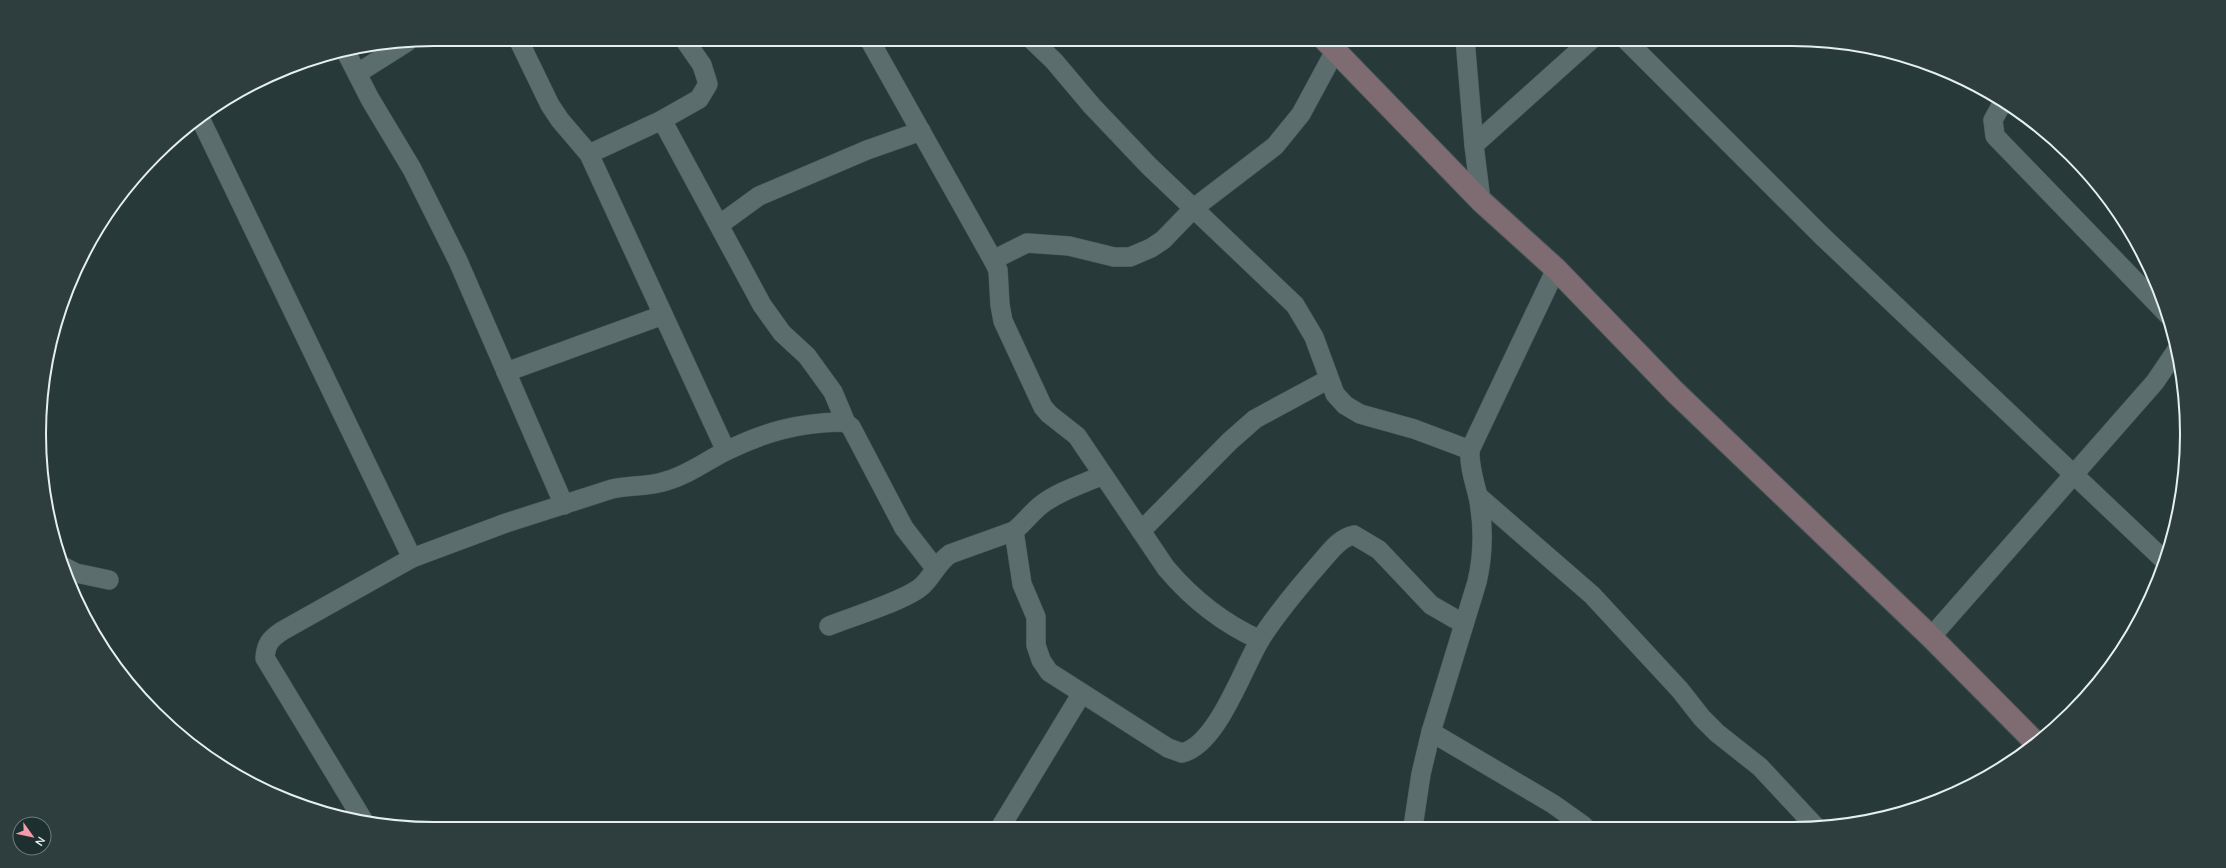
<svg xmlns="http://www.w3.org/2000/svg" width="2226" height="868" font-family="Mulish,sans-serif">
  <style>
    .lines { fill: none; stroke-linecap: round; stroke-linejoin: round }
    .street-casing { stroke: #475656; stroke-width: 20 }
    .secondary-casing { stroke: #475656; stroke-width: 24 }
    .street { stroke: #5b6d6d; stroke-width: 19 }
    .secondary { stroke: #7f6b72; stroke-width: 22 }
    .rim { fill: none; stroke: #e5efef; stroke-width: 2 }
  </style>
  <rect width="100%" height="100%" fill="#283939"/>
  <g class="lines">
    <defs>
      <g id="street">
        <polyline points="518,39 550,105 560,120 589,154 726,451"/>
        <polyline points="869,39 993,260"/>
        <polyline points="1031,39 1054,61 1092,106 1149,166 1295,305 1314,337 1335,394 1345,405 1360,414 1414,429 1470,450"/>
        <polyline points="1465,39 1474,145"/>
        <polyline points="1625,39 1822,236 2165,561"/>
        <polyline points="345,50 370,99 412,169 458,261 564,505"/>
        <polyline points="358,73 407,42"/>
        <polyline points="2003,102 1993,120 1995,136 2168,315"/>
        <polyline points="200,118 412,558"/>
        <polyline points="662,120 762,305 782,333 807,356 833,392 846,423"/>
        <polyline points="589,154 662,120 699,99 708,84 702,65 684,39"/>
        <polyline points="1481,201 1474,145 1592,39"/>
        <polyline points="719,225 759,196 867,150 921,131"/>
        <polyline points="506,372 663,315"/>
        <polyline points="1478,496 1592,595 1680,690 1702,718 1717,733 1760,767 1815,826"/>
        <path d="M1014,531L1022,584L1036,617V645L1041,660L1049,672L1168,748L1182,753C1217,745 1242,670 1260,640C1277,613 1299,587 1320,563C1330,552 1339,538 1354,535L1379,550L1431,605L1464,624"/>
        <polyline points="1141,531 1230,441 1255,419 1329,379"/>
        <polyline points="64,567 76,573 109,580"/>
        <path d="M829,626C851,617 907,600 922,586C933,576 937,563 950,554L1014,531C1024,523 1031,513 1041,505C1059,491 1083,484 1103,475"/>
        <polyline points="1931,637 2155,382 2176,351"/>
        <path d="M1260,640C1222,623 1193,600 1166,568L1077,436L1049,414L1043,407L1003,321L1000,305L998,270L993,260L1027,243L1069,246L1114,257H1130L1151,248L1163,240L1194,208L1275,146L1301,114L1335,51"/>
        <polyline points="1431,732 1553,804 1584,826"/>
        <path d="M363,820L265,658C266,644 270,639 282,631L412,558L506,523L612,489C630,485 649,487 666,481C688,475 706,461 726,451C765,432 797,423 840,422L846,423L851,427L904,528L935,568"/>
        <path d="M1413,827L1421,774L1431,732L1477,582C1484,552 1484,526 1478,496C1474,480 1469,466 1470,450L1556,269"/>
        <polyline points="1000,828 1082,693"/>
      </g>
      <polyline id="secondary" points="1324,39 1481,201 1556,269 1675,392 1931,637 2036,743"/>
    </defs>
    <use href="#street" class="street-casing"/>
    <use href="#secondary" class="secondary-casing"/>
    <use href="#street" class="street"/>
    <use href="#secondary" class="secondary"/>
  </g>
  <path d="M0 0H2226V868H0ZM434 46H1792A388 388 0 0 1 2180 434V434A388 388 0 0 1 1792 822H434A388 388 0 0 1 46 434V434A388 388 0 0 1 434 46Z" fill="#2e3e3e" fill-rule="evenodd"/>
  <path class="rim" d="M434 46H1792A388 388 0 0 1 2180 434V434A388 388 0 0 1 1792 822H434A388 388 0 0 1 46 434V434A388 388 0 0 1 434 46Z"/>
  <g transform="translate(32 836) rotate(123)"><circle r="19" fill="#1e2f2f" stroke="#6e7c7c"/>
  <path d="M0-3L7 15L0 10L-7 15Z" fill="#f39aab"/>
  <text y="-6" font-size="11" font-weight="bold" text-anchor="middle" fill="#e5efef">N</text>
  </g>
</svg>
